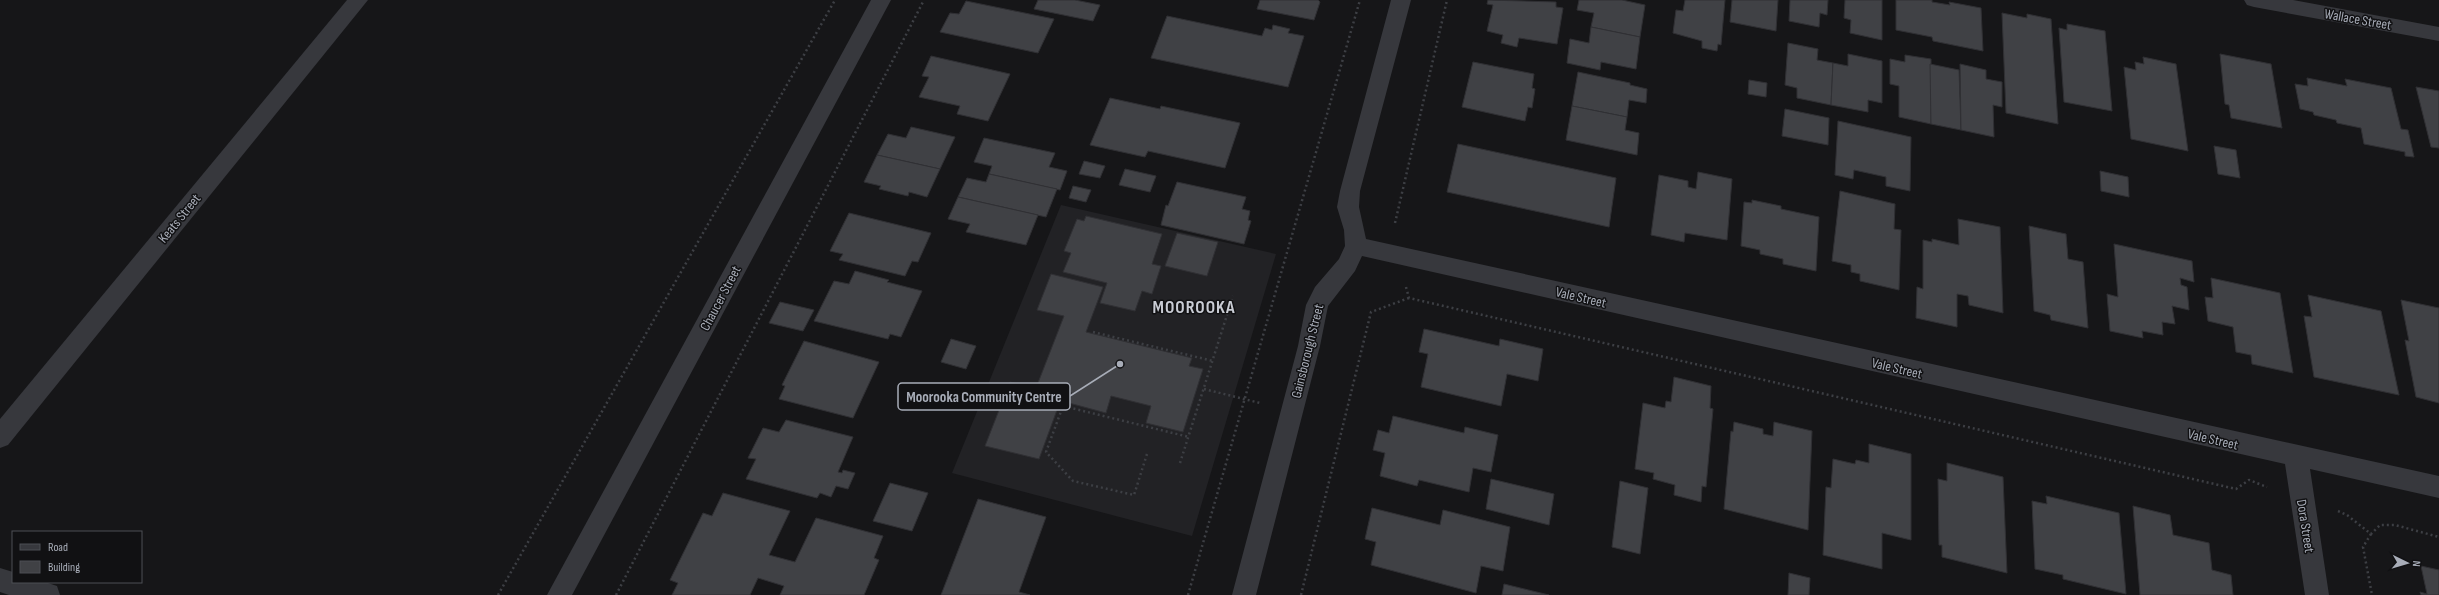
<svg xmlns="http://www.w3.org/2000/svg" width="2439" height="595" font-family="'Sofia Sans Condensed',sans-serif">
  <style>
    .built { fill: #222225 }
    .building { fill: #404145; stroke: #303034 }
    .lines { fill: none; stroke-linecap: round; stroke-linejoin: round }
    .path { stroke: #3d3f44; stroke-width: 2.5; stroke-dasharray: 2 3; stroke-linecap: butt }
    .minor { fill: #37383d; fill-rule: evenodd }
    .labels { text-anchor: middle; stroke-width: 3; stroke-linejoin: round; paint-order: stroke }
    .street-label { font-size: 14px; fill: #a8adb8; stroke: #111113 }
    .district-label { font-size: 18px; font-weight: bold; letter-spacing: 1px; fill: #c9ccd4; stroke: #111113 }
    .leader { fill: none; stroke: #a8adb8; stroke-width: 1.5 }
    .callout-dot { fill: #a8adb8; stroke: #111113; stroke-width: 1.5 }
    .callout { fill: #111113; stroke: #a8adb8; stroke-width: 1.5 }
    .callout-label { font-size: 15px; text-anchor: middle; font-weight: bold; fill: #a8adb8 }
  </style>
  <rect width="100%" height="100%" fill="#161618"/>
  <polygon class="built" points="1061,205 1276,254 1192,536 952,473"/>
  <g class="building">
    <polygon points="1038,0 1075,0 1100,5 1093,21 1034,9"/>
    <polygon points="1260,0 1318,0 1320,2 1314,20 1257,9"/>
    <polygon points="1488,0 1556,2 1556,7 1563,8 1557,44 1519,38 1517,47 1501,43 1503,35 1487,31 1493,5 1487,4"/>
    <polygon points="1579,0 1622,0 1645,5 1640,37 1591,27 1594,13 1577,10"/>
    <polygon points="1685,0 1725,0 1721,45 1718,44 1717,51 1702,48 1702,41 1673,33 1676,10 1683,11"/>
    <polygon points="1732,0 1778,0 1776,31 1730,22"/>
    <polygon points="1790,0 1828,0 1827,15 1820,13 1819,27 1789,21"/>
    <polygon points="1845,0 1882,0 1882,40 1850,33 1851,20 1844,18"/>
    <polygon points="1896,0 1932,0 1932,2 1950,5 1949,2 1981,8 1983,51 1933,41 1932,37 1896,30"/>
    <polygon points="966,1 1054,19 1038,53 940,32 950,13 959,14"/>
    <polygon points="2002,13 2027,18 2027,14 2051,19 2058,124 2006,113"/>
    <polygon points="1167,16 1262,36 1265,28 1272,30 1273,25 1290,29 1288,33 1304,36 1288,87 1151,58"/>
    <polygon points="2067,24 2105,31 2112,111 2064,102 2059,28 2067,30"/>
    <polygon points="1591,27 1640,37 1636,69 1601,62 1600,70 1567,63 1570,39 1589,43"/>
    <polygon points="1788,43 1818,49 1817,60 1833,63 1831,105 1797,98 1797,88 1785,85"/>
    <polygon points="1848,54 1882,61 1882,103 1868,100 1868,112 1831,105 1833,63 1848,66"/>
    <polygon points="2220,54 2271,64 2282,128 2231,118 2229,105 2225,104"/>
    <polygon points="1905,55 1931,59 1931,124 1899,117 1899,86 1890,84 1890,59 1905,62"/>
    <polygon points="931,56 1010,74 988,121 957,114 960,106 919,97 929,77 922,76"/>
    <polygon points="2143,57 2176,64 2188,151 2131,139 2124,67 2136,70 2135,62 2144,64"/>
    <polygon points="1473,62 1534,74 1532,88 1535,89 1532,108 1528,107 1525,121 1462,107"/>
    <polygon points="1930,64 1959,70 1961,130 1931,124"/>
    <polygon points="1960,64 1986,70 1986,79 2002,82 2002,107 1993,105 1994,137 1961,130"/>
    <polygon points="1578,72 1630,83 1630,85 1647,89 1646,103 1629,100 1627,117 1572,106"/>
    <polygon points="2307,78 2347,86 2345,79 2391,88 2401,129 2408,130 2414,157 2405,156 2405,152 2364,144 2361,128 2337,123 2336,120 2314,115 2313,112 2300,109 2295,84 2308,86"/>
    <polygon points="1749,80 1767,83 1766,97 1748,94"/>
    <polygon points="2416,87 2439,91 2439,148 2431,147"/>
    <polygon points="1110,98 1160,109 1161,106 1240,123 1225,168 1148,151 1145,157 1090,145"/>
    <polygon points="1572,106 1627,117 1625,130 1639,133 1637,155 1566,140"/>
    <polygon points="1785,109 1829,118 1828,145 1782,136"/>
    <polygon points="1838,121 1911,137 1910,191 1886,186 1886,177 1854,170 1853,179 1835,175"/>
    <polygon points="911,127 955,137 940,169 877,155 888,134 906,138"/>
    <polygon points="984,138 1055,153 1049,167 1067,171 1060,190 989,174 992,166 974,162"/>
    <polygon points="1458,144 1616,178 1609,227 1447,192"/>
    <polygon points="2214,146 2236,150 2240,178 2218,174"/>
    <polygon points="877,155 940,169 927,197 909,192 908,196 879,189 881,186 864,182"/>
    <polygon points="1084,161 1105,166 1100,178 1079,174"/>
    <polygon points="1125,169 1156,176 1150,192 1119,185"/>
    <polygon points="2100,171 2128,177 2129,197 2101,191"/>
    <polygon points="1698,172 1732,179 1727,240 1685,233 1684,242 1651,235 1659,175 1688,181 1688,187 1696,189"/>
    <polygon points="989,174 1057,189 1046,217 958,197 967,178 986,182"/>
    <polygon points="1177,182 1246,197 1242,209 1250,211 1248,220 1251,221 1244,244 1161,225 1166,205 1168,206"/>
    <polygon points="1073,186 1091,190 1086,202 1069,198"/>
    <polygon points="1840,191 1895,204 1894,229 1901,230 1899,290 1860,281 1860,274 1851,272 1851,265 1832,261"/>
    <polygon points="958,197 1038,215 1026,245 966,232 970,224 948,219"/>
    <polygon points="1752,200 1781,206 1781,209 1819,217 1816,271 1783,264 1783,259 1760,254 1760,250 1741,246 1744,202 1752,203"/>
    <polygon points="849,213 931,233 918,262 912,261 905,276 839,260 843,254 830,251"/>
    <polygon points="1086,216 1162,234 1152,264 1161,266 1152,294 1142,291 1135,311 1100,303 1107,283 1063,272 1071,253 1064,251 1077,219 1084,221"/>
    <polygon points="1958,219 2000,227 2003,313 1969,305 1968,296 1957,294 1957,327 1916,318 1917,287 1923,289 1923,240 1932,242 1932,239 1959,245"/>
    <polygon points="2029,226 2066,234 2068,259 2083,262 2088,328 2051,320 2050,315 2034,311"/>
    <polygon points="1177,233 1218,242 1207,276 1165,266"/>
    <polygon points="2114,244 2192,261 2194,282 2180,278 2181,285 2187,287 2189,310 2172,306 2175,324 2162,322 2163,335 2142,331 2143,338 2110,331 2107,294 2118,297"/>
    <polygon points="855,271 889,280 887,282 922,291 901,337 890,334 888,339 814,321 834,281 849,284"/>
    <polygon points="1051,274 1103,287 1086,332 1192,358 1189,366 1203,369 1183,432 1146,423 1151,406 1111,396 1106,413 1069,403 1072,393 1064,391 1039,459 985,446 1010,382 1036,388 1064,316 1037,310"/>
    <polygon points="2211,278 2280,293 2293,373 2252,364 2251,355 2236,352 2233,327 2208,321 2205,297 2213,298"/>
    <polygon points="2308,295 2381,311 2399,395 2314,377 2304,316 2312,317"/>
    <polygon points="2401,300 2439,308 2439,403 2416,397 2405,340 2409,341"/>
    <polygon points="780,302 814,310 803,331 769,323"/>
    <polygon points="1424,329 1499,346 1500,339 1543,349 1538,381 1507,374 1501,406 1421,387 1428,354 1419,352"/>
    <polygon points="951,339 976,346 966,369 941,362"/>
    <polygon points="804,341 879,362 853,418 779,399 785,386 782,385"/>
    <polygon points="1674,377 1711,386 1710,408 1713,409 1706,487 1702,486 1701,502 1674,495 1675,485 1653,479 1654,473 1635,469 1643,403 1665,408 1666,401 1671,402"/>
    <polygon points="1393,416 1464,433 1465,427 1498,435 1491,472 1473,468 1469,492 1419,480 1417,486 1380,476 1385,453 1373,450 1378,430 1389,433"/>
    <polygon points="786,420 853,437 838,472 842,473 843,470 855,473 848,489 836,486 831,497 820,493 817,498 746,479 756,459 748,458 763,428 779,432"/>
    <polygon points="1734,422 1763,429 1763,434 1773,436 1774,422 1812,431 1808,530 1724,509 1731,431 1733,432"/>
    <polygon points="1869,444 1911,454 1911,540 1882,533 1882,569 1823,555 1826,487 1831,488 1833,459 1855,464 1856,460 1869,463"/>
    <polygon points="1947,463 2003,477 2007,573 1942,557 1942,545 1939,545 1938,479 1947,481"/>
    <polygon points="1491,479 1554,494 1549,525 1486,509"/>
    <polygon points="1620,481 1648,488 1640,554 1612,547"/>
    <polygon points="890,483 928,493 912,531 873,521"/>
    <polygon points="723,493 790,511 769,555 795,562 816,518 883,536 874,558 879,560 864,595 780,595 784,586 758,578 750,595 672,595 678,583 670,580 703,513 712,516"/>
    <polygon points="2046,496 2119,513 2126,594 2063,579 2063,575 2035,569 2032,501 2047,504"/>
    <polygon points="978,499 1046,517 1019,592 1030,595 941,595"/>
    <polygon points="2133,506 2170,515 2173,535 2209,543 2212,570 2231,575 2233,595 2140,595"/>
    <polygon points="1372,508 1440,525 1443,510 1510,527 1503,571 1481,566 1476,593 1371,565 1376,542 1365,539"/>
    <polygon points="2421,566 2439,570 2439,595 2421,595 2420,592 2427,594"/>
    <polygon points="1789,573 1810,578 1809,595 1788,595"/>
    <polygon points="1504,584 1549,595 1502,595"/>
  </g>
  <g class="lines">
    <g class="path">
      <polyline points="1395,223 1447,0"/>
      <polyline points="1406,287 1409,298 2236,489 2249,480 2267,487"/>
      <polyline points="1093,332 1213,361"/>
      <polyline points="1204,389 1260,403"/>
      <polyline points="1147,454 1134,495 1073,481 1046,452 1063,406 1189,437"/>
      <polyline points="1180,463 1233,296"/>
      <polyline points="2338,511 2347,515 2371,534 2380,525 2395,525 2439,537"/>
      <polyline points="2371,534 2363,547 2372,595"/>
      <polyline points="498,595 835,0"/>
      <polyline points="616,595 924,0"/>
      <polyline points="1188,595 1360,0"/>
      <polyline points="1301,595 1371,312 1409,298"/>
    </g>
    <g class="minor">
      <polygon points="347,0 368,0 8,445 0,448 0,419"/>
      <polygon points="871,0 891,0 572,595 547,595"/>
      <polygon points="1391,0 1411,0 1360,191 1359,207 1366,239 2439,476 2439,498 2310,469 2329,595 2305,595 2285,464 1362,256 1355,271 1328,306 1320,346 1256,595 1232,595 1298,346 1306,305 1315,287 1339,259 1345,246 1344,230 1337,207 1340,191"/>
      <polygon points="2244,0 2293,0 2439,27 2439,41 2254,7 2247,5"/>
      <polygon points="0,568 13,572 13,582 45,582 57,586 60,595 9,595 0,592"/>
    </g>
  </g>
  <g class="labels">
    <g class="street-label">
      <text transform="translate(2358 19) rotate(10)" y="5">Wallace Street</text>
      <text transform="translate(179 218) rotate(-51)" y="5">Keats Street</text>
      <text transform="translate(1581 297) rotate(13)" y="5">Vale Street</text>
      <text transform="translate(720 298) rotate(-62)" y="5">Chaucer Street</text>
      <text transform="translate(1307 351) rotate(-76)" y="5">Gainsborough Street</text>
      <text transform="translate(1897 368) rotate(13)" y="5">Vale Street</text>
      <text transform="translate(2213 439) rotate(13)" y="5">Vale Street</text>
      <text transform="translate(2306 526) rotate(81)" y="5">Dora Street</text>
    </g>
    <g class="district-label">
      <text x="1194" y="313">MOOROOKA</text>
    </g>
  </g>
  <path class="leader" d="M1120 364L1070 396"/>
  <circle class="callout-dot" cx="1120" cy="364" r="4"/>
  <rect class="callout" x="898" y="383" width="172" height="27" rx="4"/>
  <g class="callout-label">
    <text x="984" y="402">Moorooka Community Centre</text>
  </g>
  <rect x="12" y="531" width="130" height="52" fill="#111113" stroke="#4d4f55"/>
  <rect x="20" y="544" width="20" height="6" fill="#37383d" stroke="#4d4f55"/>
  <text x="48" y="551" font-size="12" fill="#a8adb8">Road</text>
  <rect x="20" y="561" width="20" height="12" fill="#404145" stroke="#4d4f55"/>
  <text x="48" y="571" font-size="12" fill="#a8adb8">Building</text>
  <g transform="translate(2407 563) rotate(95)" stroke="#111113" stroke-width="3" paint-order="stroke">
  <path d="M0-3L7 15L0 10L-7 15Z" fill="#a8adb8"/>
  <text y="-6" font-size="11" font-weight="bold" text-anchor="middle" fill="#a8adb8">N</text>
  </g>
</svg>
